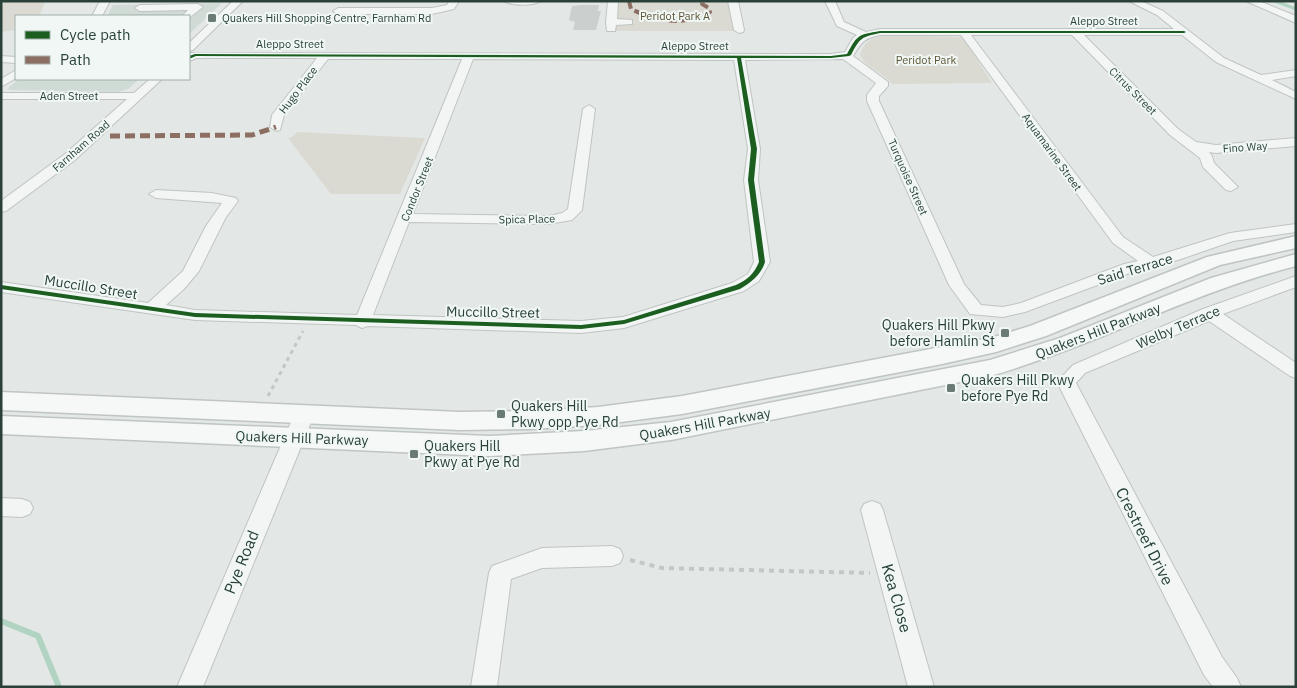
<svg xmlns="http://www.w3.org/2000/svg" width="1297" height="688" font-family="'IBM Plex Sans',sans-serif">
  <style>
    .built { fill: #d1dbd6 }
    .green { fill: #dadad2 }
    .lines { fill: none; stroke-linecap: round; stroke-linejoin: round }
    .stream-far1 { stroke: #b1d3c2; stroke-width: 3 }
    .stream { stroke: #b1d3c2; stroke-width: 6 }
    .building { fill: #cbd0ce }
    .minor-casing { stroke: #bfc4c2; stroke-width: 2 }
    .major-casing { stroke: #bfc5c3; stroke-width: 3 }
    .path-far1 { stroke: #c2c8c7; stroke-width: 3; stroke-dasharray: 4 4; stroke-linecap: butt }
    .path { stroke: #c2c8c7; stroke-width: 4; stroke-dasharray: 5 5; stroke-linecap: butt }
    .minor { fill: #f2f5f4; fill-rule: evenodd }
    .major { fill: #f6f7f7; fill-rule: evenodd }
    .quiet-far1 { stroke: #8d6e63; stroke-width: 4; stroke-dasharray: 8 4; stroke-linecap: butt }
    .quiet { stroke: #8d6e63; stroke-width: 5; stroke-dasharray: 10 5; stroke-linecap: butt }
    .cycleway-casing { stroke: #f0f7f4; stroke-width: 3 }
    .cycleway { fill: #1b5e20; fill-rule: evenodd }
    .poi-dot { fill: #6a7b75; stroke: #f0f7f4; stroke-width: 2 }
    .labels { text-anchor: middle; stroke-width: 4; stroke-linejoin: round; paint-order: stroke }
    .far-park-label { font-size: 11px; fill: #5d5536; stroke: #f0f7f4 }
    .far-poi-label { font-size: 11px; fill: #294138; stroke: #f0f7f4; text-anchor: start }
    .far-street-label { font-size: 11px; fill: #294138; stroke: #f0f7f4 }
    .street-label { font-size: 14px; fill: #294138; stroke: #f0f7f4 }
    .poi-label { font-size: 14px; fill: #294138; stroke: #f0f7f4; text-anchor: start }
    .near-street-label { font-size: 16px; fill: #294138; stroke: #f0f7f4 }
  </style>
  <rect width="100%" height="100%" fill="#e3e8e6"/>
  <g class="built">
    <polygon points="222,3 189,34 189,16 107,16 113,5"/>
    <polygon points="19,79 139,79 128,89 118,92 9,90 8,88"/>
  </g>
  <g class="green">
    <path d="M1,1H45C39,22 36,16 16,16V30L1,32Z"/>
    <polygon points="617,1 730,1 737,31 615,31"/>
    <path d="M888,35L961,37L965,40L992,83L892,84C883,72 866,68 860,55C864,41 873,37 888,35Z"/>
    <polygon points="297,132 425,138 400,194 331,194 288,138 292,137"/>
  </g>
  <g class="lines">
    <polyline class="stream-far1" points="1275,1 1296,9"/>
    <polyline class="stream" points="1,621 38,636 59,687"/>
  </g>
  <polygon class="building" points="581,5 599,5 598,11 601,11 596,30 573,30 575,22 569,20 572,6"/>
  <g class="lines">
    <defs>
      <g id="minor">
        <polygon points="100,1 110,1 102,16 92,16"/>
        <polygon points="233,1 243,1 193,50 189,51 189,43"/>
        <polygon points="449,1 459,1 454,9 432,14 338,14 333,11 338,8 432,8 447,5"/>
        <path d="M504,1H541C534,6 511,6 504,1Z"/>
        <polygon points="608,1 618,1 617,19 632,20 632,24 616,25 615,31 607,31 606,22"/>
        <polygon points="728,1 738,1 744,30 743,32 739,33 734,30"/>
        <path d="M825,1H835L844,22L866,32L880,29H1174L1157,15L1129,1H1141L1163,11L1224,58L1261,75L1296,70V76L1272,80L1296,92V99L1216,62L1182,35H1084L1178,129L1196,142L1216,145L1296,138V146L1216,153L1209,152L1212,156L1214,163L1238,187L1231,191L1226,190L1203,167L1200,158L1170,135L1072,35H971L1123,237L1153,257L1230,233L1296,224V232L1233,241L1178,260L1135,271L1025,312L1003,317L970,314L949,285L867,101V95L876,83L843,59L745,60L760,149L758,180L770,262L759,281L744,291L624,328L581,333L368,326L362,328L356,325L195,320L1,292V282L148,303L183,271L206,226L222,203L156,198L149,194L156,190L212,193L236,198L238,201L226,217L199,271L184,289L166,305L195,310L357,315L462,59H328L284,115L280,130L276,131L270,127L272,115L317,58H197L189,61V54L191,53L831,54L845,52L853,38L857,35L837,26ZM880,35H961L1113,243L1138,261L1124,264L1021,303L1003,307L981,305L964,284L879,101V96L888,86V82L853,56C861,43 864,38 880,35ZM473,59L734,60L748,149L744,180L754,262L748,274L732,283L623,317L581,321L373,315L409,222L549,224L572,220L582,210L595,109L589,105L583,109L568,209L562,213L549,216L413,214Z"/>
        <polygon points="1246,1 1259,1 1296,16 1296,23"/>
        <polygon points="198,4 203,7 189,18 189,16 182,16 188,10 140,11 135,8 140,5"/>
        <polygon points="1,56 16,57 16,63 1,62"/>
        <polygon points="16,70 16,78 1,87 1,79"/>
        <polygon points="150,79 162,79 75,160 6,211 1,212 1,201 65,154 127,99 1,99 1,93 134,93"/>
        <polygon points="1296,276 1296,287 1223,314 1296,363 1296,378 1290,376 1209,321 1085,373 1076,383 1222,657 1237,678 1241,687 1213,687 1204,675 1057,382 1073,365 1203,309"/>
        <polygon points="304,408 311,410 314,415 203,687 177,687 294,415 297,410"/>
        <polygon points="1,498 22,499 30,502 33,508 30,514 22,517 1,516"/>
        <polygon points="872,501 880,504 883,510 934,687 908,687 861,510 864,504"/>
        <polygon points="612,546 620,549 623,556 620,563 612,566 542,568 511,579 497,687 471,687 489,573 492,566 542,548"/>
      </g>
      <g id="major">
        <polygon points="1296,236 1296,248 1220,265 1046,336 996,352 942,364 682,414 598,425 531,429 460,430 1,410 1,392 460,412 531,411 598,407 682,396 994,337 1030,326 1207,257"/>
        <path d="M1296,254V266C1190,293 1095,346 990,376L671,440L584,451L489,456L1,434V416L489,436L584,431L671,422L990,360L1060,338L1211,278Z"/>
      </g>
    </defs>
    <use href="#minor" class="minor-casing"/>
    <use href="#major" class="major-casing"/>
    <polyline class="path-far1" points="268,396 303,331"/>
    <polyline class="path" points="630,560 662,568 870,573"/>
    <use href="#minor" class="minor"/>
    <use href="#major" class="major"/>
    <path class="quiet-far1" d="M629,1L631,9C656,21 685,27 710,12L709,8L702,4L703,1"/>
    <polyline class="quiet" points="110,136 252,135 276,127"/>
    <defs>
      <path id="cycleway" d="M880,31H1184L1186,32L1184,33H880C861,37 860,38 851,55L849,56L831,58H741L757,149L754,180L765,262C761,275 752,282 740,289L624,324L581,329L195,317L1,289V285L195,313L581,325L624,320L736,285C747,280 754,274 759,262L748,180L751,149L737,58L196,56L189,59V56L195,54L831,56L847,54C858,34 858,35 880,31Z"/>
    </defs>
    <use href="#cycleway" class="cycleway-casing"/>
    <use href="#cycleway" class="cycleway"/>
  </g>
  <g class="poi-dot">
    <rect x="207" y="13" width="10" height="10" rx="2.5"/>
    <rect x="1000" y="328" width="10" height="10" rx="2.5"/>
    <rect x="946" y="383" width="10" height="10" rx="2.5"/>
    <rect x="496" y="409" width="10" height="10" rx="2.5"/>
    <rect x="409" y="449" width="10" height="10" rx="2.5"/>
  </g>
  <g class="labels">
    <g class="far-park-label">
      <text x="675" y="20">Peridot Park A</text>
      <text x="926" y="64">Peridot Park</text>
    </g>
    <g class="far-poi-label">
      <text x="222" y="22">Quakers Hill Shopping Centre, Farnham Rd</text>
    </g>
    <g class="far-street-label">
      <text x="1104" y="25">Aleppo Street</text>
      <text x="290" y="48">Aleppo Street</text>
      <text x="695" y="50">Aleppo Street</text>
      <text transform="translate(298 90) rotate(-53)" y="4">Hugo Place</text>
      <text transform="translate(1133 91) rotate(45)" y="4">Citrus Street</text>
      <text x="69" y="100">Aden Street</text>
      <text transform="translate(81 146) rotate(-41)" y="4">Farnham Road</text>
      <text transform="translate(1245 147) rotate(-4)" y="4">Fino Way</text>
      <text transform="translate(1052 152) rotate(54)" y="4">Aquamarine Street</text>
      <text transform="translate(908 177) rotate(66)" y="4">Turquoise Street</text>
      <text transform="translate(417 189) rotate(-68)" y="4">Condor Street</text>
      <text transform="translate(527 219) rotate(-1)" y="4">Spica Place</text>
    </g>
    <g class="street-label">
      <text transform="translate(1135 269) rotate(-17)" y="5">Said Terrace</text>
      <text transform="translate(91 287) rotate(9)" y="5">Muccillo Street</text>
      <text transform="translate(493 312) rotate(1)" y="5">Muccillo Street</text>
      <text transform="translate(1178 327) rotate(-23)" y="5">Welby Terrace</text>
      <text transform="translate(1098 331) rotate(-21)" y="5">Quakers Hill Parkway</text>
      <text transform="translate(705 424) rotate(-10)" y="5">Quakers Hill Parkway</text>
      <text transform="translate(302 438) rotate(2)" y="5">Quakers Hill Parkway</text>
    </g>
    <g class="poi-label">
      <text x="995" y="330" text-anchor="end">Quakers Hill Pkwy<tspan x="995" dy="16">before Hamlin St</tspan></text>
      <text x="961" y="385">Quakers Hill Pkwy<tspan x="961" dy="16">before Pye Rd</tspan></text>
      <text x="511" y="411">Quakers Hill<tspan x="511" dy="16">Pkwy opp Pye Rd</tspan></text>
      <text x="424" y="451">Quakers Hill<tspan x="424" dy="16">Pkwy at Pye Rd</tspan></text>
    </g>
    <g class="near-street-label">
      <text transform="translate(1145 536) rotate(63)" y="6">Crestreef Drive</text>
      <text transform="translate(241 562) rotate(-68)" y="6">Pye Road</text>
      <text transform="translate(897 598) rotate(74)" y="6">Kea Close</text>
    </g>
  </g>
  <rect width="1297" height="688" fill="none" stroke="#294138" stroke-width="5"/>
  <rect x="15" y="15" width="175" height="65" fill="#f0f7f4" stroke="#a0aea9"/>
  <rect x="25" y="31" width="25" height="8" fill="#1b5e20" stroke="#a0aea9"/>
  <text x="60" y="40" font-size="15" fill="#294138">Cycle path</text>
  <rect x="25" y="56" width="25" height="8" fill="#8d6e63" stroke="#a0aea9"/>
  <text x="60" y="65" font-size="15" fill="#294138">Path</text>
</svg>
